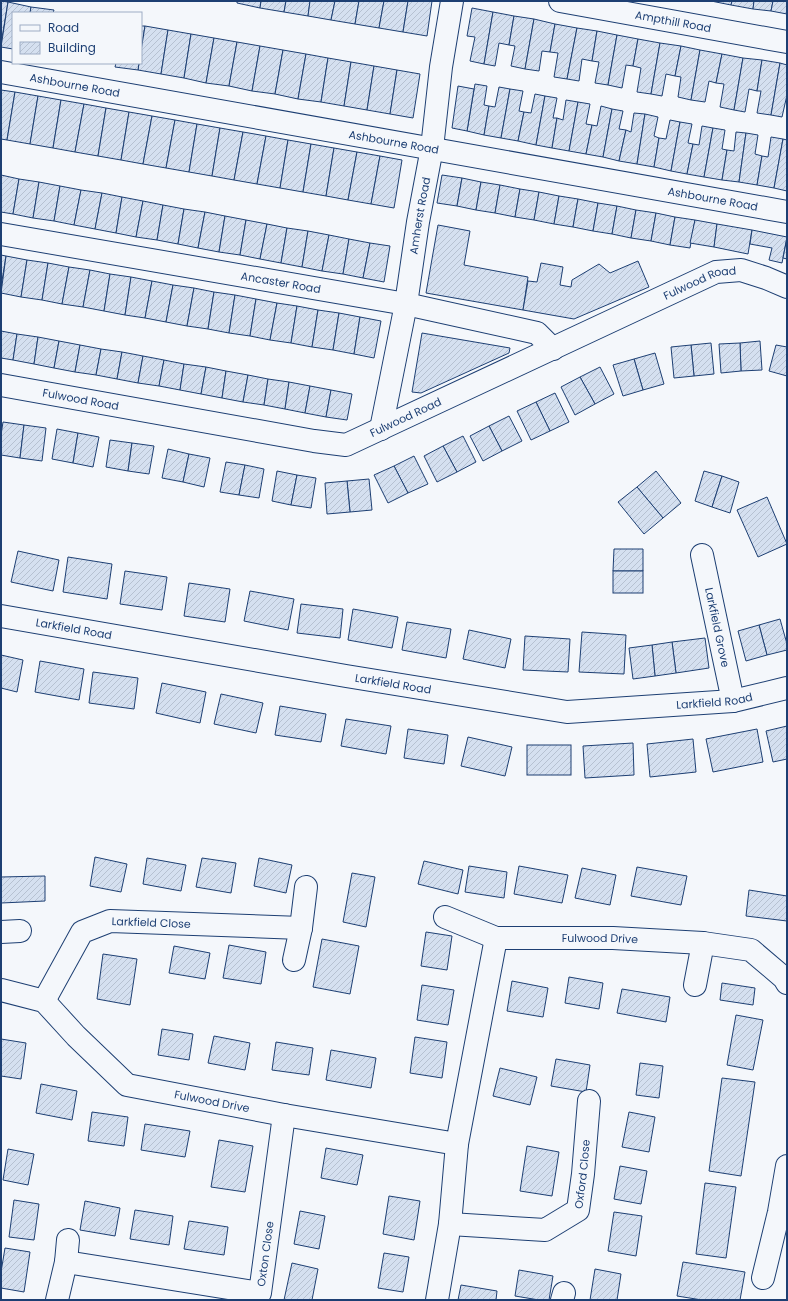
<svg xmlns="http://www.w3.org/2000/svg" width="788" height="1301" font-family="Poppins,sans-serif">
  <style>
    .building { fill: url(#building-hatch); stroke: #1d3f73 }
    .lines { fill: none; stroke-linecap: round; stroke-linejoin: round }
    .minor-casing { stroke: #1d3f73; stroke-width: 24 }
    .minor { stroke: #f4f7fb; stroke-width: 22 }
    .labels { text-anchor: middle; stroke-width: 3; stroke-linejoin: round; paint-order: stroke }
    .street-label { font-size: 11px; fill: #1d3f73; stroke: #f4f7fb }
  </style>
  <defs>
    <pattern id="building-hatch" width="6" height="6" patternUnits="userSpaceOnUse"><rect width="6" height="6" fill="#d5e0f0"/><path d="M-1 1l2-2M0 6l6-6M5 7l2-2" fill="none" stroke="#b6c1d1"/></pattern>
  </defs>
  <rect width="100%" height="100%" fill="#f4f7fb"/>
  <g class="building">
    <polygon points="1,1 8,2 1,44"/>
    <polygon points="237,1 261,1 260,8 237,3"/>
    <polygon points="261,1 286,1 284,12 260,8"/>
    <polygon points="286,1 310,1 308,16 284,12"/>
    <polygon points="310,1 335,1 331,20 308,16"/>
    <polygon points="335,1 359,1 355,24 331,20"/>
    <polygon points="359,1 384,1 379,28 355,24"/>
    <polygon points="384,1 408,1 403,32 379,28"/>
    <polygon points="408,1 432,1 427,36 403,32"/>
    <polygon points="711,1 732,1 731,5"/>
    <polygon points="732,1 754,1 753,9 731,5"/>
    <polygon points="754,1 773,1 771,11 753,9"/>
    <polygon points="773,1 787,1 787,14 771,11"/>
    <polygon points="8,2 31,7 30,13 13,13 13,49 1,47"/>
    <polygon points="31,7 54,10 53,13 30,13"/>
    <polygon points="472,8 493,12 484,64 470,61 475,37 467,36"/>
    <polygon points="493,12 514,16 509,45 499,43 495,66 484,64"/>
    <polygon points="514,16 534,19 525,69 511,66 515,46 509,45"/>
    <polygon points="534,19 555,24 550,52 542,51 539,71 525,69"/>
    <polygon points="555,24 577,28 567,79 554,77 558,53 550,52"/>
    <polygon points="141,26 145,26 141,51"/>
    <polygon points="145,26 168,30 161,74 138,70 139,63 141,63 141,51"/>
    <polygon points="577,28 597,31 592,61 582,59 579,81 567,79"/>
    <polygon points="168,30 191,34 184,78 161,74"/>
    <polygon points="597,31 617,35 608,85 595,83 599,62 592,61"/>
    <polygon points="191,34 214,38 206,83 184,78"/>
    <polygon points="617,35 638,39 633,66 626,65 622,88 608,85"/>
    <polygon points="214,38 237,42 229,86 206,83"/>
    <polygon points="638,39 660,43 651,94 637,92 641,68 633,66"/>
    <polygon points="237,42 260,46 252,91 229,86"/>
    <polygon points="660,43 681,46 675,76 666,74 662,96 651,94"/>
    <polygon points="260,46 283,50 275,94 252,91"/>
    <polygon points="681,46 700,50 691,100 678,97 681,77 675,76"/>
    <polygon points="283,50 306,54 298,99 275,94"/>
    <polygon points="700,50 722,54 716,83 709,81 705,102 691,100"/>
    <polygon points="306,54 328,58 321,102 298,99"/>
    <polygon points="722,54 743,58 734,110 720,107 724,84 716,83"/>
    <polygon points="328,58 351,62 344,106 321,102"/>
    <polygon points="743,58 762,60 757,91 749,89 745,112 734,110"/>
    <polygon points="762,60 780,63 771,115 757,113 761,91 757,91"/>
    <polygon points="351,62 374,66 367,110 344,106"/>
    <polygon points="116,63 139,63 138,70 115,67"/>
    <polygon points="780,63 787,65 787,95 782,117 771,115"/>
    <polygon points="374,66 397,70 390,114 367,110"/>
    <polygon points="397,70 420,74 413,118 390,114"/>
    <polygon points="475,84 487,86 484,105 489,106 484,135 467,131"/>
    <polygon points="458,86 474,89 467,131 452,128"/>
    <polygon points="499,87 510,89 501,138 484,135 489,106 495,107"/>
    <polygon points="510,89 523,91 519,111 524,112 518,141 501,138"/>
    <polygon points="1,90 15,92 7,140 1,139"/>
    <polygon points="15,92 38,96 30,144 7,140"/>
    <polygon points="535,94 545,96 536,145 518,141 524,112 531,113"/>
    <polygon points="38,96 61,100 53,148 30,144"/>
    <polygon points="545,96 557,98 553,118 557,118 552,148 536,145"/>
    <polygon points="61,100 84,104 75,152 53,148"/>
    <polygon points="566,100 578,102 569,151 552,148 557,118 563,120"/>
    <polygon points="578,102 590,104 586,124 592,125 586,154 569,151"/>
    <polygon points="84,104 106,108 98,156 75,152"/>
    <polygon points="601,106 612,109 603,157 586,154 592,125 597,126"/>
    <polygon points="106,108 129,112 121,160 98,156"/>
    <polygon points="612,109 623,111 619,129 626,130 619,161 603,157"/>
    <polygon points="129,112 152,116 143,164 121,160"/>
    <polygon points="634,113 645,114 637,164 619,161 626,130 631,132"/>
    <polygon points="645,114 658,117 654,136 659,138 654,167 637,164"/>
    <polygon points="152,116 175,120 166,168 143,164"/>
    <polygon points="175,120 197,124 189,172 166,168"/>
    <polygon points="670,120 680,122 671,171 654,167 659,138 666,139"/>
    <polygon points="680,122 692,124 688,143 693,144 687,174 671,171"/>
    <polygon points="197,124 220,128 212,176 189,172"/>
    <polygon points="702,126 713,128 704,177 687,174 693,144 699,145"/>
    <polygon points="220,128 243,132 234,180 212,176"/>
    <polygon points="713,128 725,130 722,149 727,150 722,180 704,177"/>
    <polygon points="243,132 266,136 257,184 234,180"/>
    <polygon points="736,132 746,133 739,182 722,180 727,150 734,151"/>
    <polygon points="746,133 758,135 755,154 762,156 757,185 739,182"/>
    <polygon points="266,136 288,140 280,188 257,184"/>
    <polygon points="771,137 783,139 774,188 757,185 762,156 768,157"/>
    <polygon points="783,139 787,140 787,191 774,188"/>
    <polygon points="288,140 311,144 303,192 280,188"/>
    <polygon points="311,144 334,148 326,196 303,192"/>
    <polygon points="334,148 357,152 348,200 326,196"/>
    <polygon points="357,152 380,156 371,204 348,200"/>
    <polygon points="380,156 402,160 394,208 371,204"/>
    <polygon points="1,175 19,179 13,214 1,212"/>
    <polygon points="442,175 462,178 457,206 437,203"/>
    <polygon points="462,178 481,182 476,210 457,206"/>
    <polygon points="19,179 39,182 33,218 13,214"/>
    <polygon points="39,182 60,186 54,221 33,218"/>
    <polygon points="481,182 500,185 495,213 476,210"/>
    <polygon points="500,185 520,189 515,217 495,213"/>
    <polygon points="60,186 81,190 74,225 54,221"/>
    <polygon points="520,189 539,192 534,220 515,217"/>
    <polygon points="81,190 102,193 95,229 74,225"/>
    <polygon points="539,192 559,196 554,224 534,220"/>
    <polygon points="102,193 122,197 116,233 95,229"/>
    <polygon points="559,196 578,199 573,227 554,224"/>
    <polygon points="122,197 143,201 136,237 116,233"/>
    <polygon points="578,199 598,203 593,231 573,227"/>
    <polygon points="143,201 163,205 157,240 136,237"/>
    <polygon points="598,203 617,206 612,234 593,231"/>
    <polygon points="163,205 184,209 178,244 157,240"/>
    <polygon points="617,206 636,210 631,238 612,234"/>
    <polygon points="184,209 205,212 198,248 178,244"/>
    <polygon points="636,210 656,213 651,241 631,238"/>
    <polygon points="205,212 225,216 219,252 198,248"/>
    <polygon points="656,213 675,217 670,245 651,241"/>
    <polygon points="225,216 246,220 240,255 219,252"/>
    <polygon points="675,217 695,220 690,248 670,245"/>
    <polygon points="246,220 267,224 260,259 240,255"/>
    <polygon points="695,220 717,224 714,247 690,243"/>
    <polygon points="267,224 287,228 281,263 260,259"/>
    <polygon points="717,224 752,230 748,254 714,247"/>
    <polygon points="438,225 470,231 464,265 528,277 523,310 426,293"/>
    <polygon points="287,228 308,231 302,267 281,263"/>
    <polygon points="752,230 787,237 782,263 769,260 772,248 750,244"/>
    <polygon points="308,231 329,235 322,271 302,267"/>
    <polygon points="329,235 349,239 343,274 322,271"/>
    <polygon points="787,238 787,259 783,258"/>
    <polygon points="349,239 370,243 363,278 343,274"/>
    <polygon points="370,243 390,246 384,282 363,278"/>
    <polygon points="1,255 6,256 1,287"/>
    <polygon points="6,256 27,260 21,297 1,293"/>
    <polygon points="27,260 48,263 42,300 21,297"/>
    <polygon points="638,261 649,287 574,319 523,310 528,281 537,282 541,263 563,267 560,285 571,287 572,280 599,264 610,273"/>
    <polygon points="48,263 69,267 62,304 42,300"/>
    <polygon points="69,267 90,270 83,307 62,304"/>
    <polygon points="90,270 110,274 104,311 83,307"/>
    <polygon points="110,274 131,277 125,315 104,311"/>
    <polygon points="131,277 152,281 145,318 125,315"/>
    <polygon points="152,281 173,285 166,322 145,318"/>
    <polygon points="173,285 194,288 187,326 166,322"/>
    <polygon points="194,288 214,292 208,329 187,326"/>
    <polygon points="214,292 235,295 229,333 208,329"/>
    <polygon points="235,295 256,299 250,336 229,333"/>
    <polygon points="256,299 277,303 270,340 250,336"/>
    <polygon points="277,303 297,306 291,343 270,340"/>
    <polygon points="297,306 318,310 312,347 291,343"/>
    <polygon points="318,310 339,313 333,350 312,347"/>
    <polygon points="339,313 360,317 354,354 333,350"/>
    <polygon points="360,317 381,321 374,358 354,354"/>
    <polygon points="1,331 17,334 13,360 1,358"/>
    <polygon points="422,333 510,348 509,353 421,393 412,392"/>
    <polygon points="17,334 38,337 34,364 13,360"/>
    <polygon points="38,337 59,341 54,368 34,364"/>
    <polygon points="59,341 80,345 75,372 54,368"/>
    <polygon points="760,341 762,370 741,371 740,343"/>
    <polygon points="711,343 714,374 694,376 691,345"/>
    <polygon points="740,343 741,371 721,373 719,344"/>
    <polygon points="80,345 101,349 96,375 75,372"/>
    <polygon points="691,345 694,376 674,378 671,347"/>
    <polygon points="776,345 787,347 787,376 769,371"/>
    <polygon points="101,349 122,352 117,379 96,375"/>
    <polygon points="122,352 143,356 138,383 117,379"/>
    <polygon points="655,353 664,384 643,390 634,359"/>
    <polygon points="143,356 164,360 159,386 138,383"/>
    <polygon points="634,359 643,390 623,396 613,365"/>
    <polygon points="164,360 184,364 180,390 159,386"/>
    <polygon points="184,364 206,367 201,394 180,390"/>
    <polygon points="206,367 226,371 222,398 201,394"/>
    <polygon points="600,367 614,394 595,404 580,377"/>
    <polygon points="226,371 248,375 243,402 222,398"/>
    <polygon points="248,375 268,379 264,405 243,402"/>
    <polygon points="580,377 595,404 575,415 561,387"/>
    <polygon points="268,379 289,382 285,409 264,405"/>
    <polygon points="289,382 310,386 305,413 285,409"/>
    <polygon points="310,386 331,390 326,417 305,413"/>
    <polygon points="331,390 352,394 347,420 326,417"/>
    <polygon points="555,393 569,422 550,431 536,402"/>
    <polygon points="536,402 550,431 531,440 517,411"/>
    <polygon points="509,416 522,441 502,451 489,426"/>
    <polygon points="3,422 24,425 20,458 1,455 1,435"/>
    <polygon points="24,425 46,428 42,461 20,458"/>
    <polygon points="489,426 502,451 483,461 470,436"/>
    <polygon points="57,429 78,433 73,463 52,459"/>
    <polygon points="78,433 99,437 93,467 73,463"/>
    <polygon points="463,436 476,462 457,472 443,446"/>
    <polygon points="110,440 132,443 128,471 106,467"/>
    <polygon points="132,443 154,446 149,474 128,471"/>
    <polygon points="443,446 457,472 437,482 424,456"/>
    <polygon points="168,449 189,454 183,482 162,478"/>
    <polygon points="189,454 210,458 204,487 183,482"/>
    <polygon points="414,456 428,484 408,493 394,466"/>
    <polygon points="226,462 245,465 239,495 220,492"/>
    <polygon points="245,465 264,469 259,498 239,495"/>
    <polygon points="394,466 408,493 388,503 374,475"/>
    <polygon points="277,471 297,475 291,505 272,501"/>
    <polygon points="656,471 681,503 663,518 637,487"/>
    <polygon points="704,471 722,476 712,507 695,501"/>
    <polygon points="297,475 316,478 311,508 291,505"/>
    <polygon points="722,476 739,482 730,513 712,507"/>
    <polygon points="369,479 372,510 350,512 347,481"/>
    <polygon points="347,481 350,512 327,514 325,483"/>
    <polygon points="637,487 663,518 644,534 618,502"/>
    <polygon points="767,497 787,544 758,557 737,510"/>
    <polygon points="614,549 643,549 643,571 613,571"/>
    <polygon points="18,551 59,560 53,591 11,582"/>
    <polygon points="68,557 112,564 107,599 63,592"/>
    <polygon points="125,571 167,577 162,610 120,604"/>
    <rect x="613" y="571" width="30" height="22"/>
    <polygon points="189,583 230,589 225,622 184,616"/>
    <polygon points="250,591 294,599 288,630 244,621"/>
    <polygon points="301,604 343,609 340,638 297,633"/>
    <polygon points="353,609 398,617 392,648 348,640"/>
    <polygon points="780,619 787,644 787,650 767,655 759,625"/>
    <polygon points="407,622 451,629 446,658 402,650"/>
    <polygon points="759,625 767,655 746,661 738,631"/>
    <polygon points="469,630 511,639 505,668 463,659"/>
    <polygon points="582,632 626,635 624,674 579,672"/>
    <polygon points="525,636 570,639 568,672 523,670"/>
    <polygon points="705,638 709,668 676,673 672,642"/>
    <polygon points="672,642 676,673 655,676 652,645"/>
    <polygon points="652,645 655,676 633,679 629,648"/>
    <polygon points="1,655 23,660 17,692 1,688"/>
    <polygon points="40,661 84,669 79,700 35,692"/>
    <polygon points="93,672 138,678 134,709 89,703"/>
    <polygon points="162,683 206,692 200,723 156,713"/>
    <polygon points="221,694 263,703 256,733 214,724"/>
    <polygon points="280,706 326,714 321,742 275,735"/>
    <polygon points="346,719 391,726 386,754 341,746"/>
    <polygon points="787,726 787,759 773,762 766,731"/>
    <polygon points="408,729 448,735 444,764 404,758"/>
    <polygon points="757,729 763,762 713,772 706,739"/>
    <polygon points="468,737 512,747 505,776 461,766"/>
    <polygon points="693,739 696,772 650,777 647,744"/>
    <polygon points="633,743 634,775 585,778 583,746"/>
    <rect x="527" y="745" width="44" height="30"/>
    <polygon points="95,857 127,864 121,892 90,886"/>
    <polygon points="147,858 186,865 181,891 143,884"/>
    <polygon points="202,858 236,863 231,893 196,887"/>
    <polygon points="259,858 292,865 286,893 254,886"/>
    <polygon points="424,861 463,870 458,894 418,884"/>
    <polygon points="469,866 507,872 504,898 465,892"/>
    <polygon points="519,866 568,875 562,903 514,894"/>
    <polygon points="637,867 687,876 681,905 631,896"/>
    <polygon points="582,868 616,875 610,905 575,898"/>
    <polygon points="352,873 375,877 366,927 343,922"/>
    <polygon points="45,876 45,901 1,903 1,877"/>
    <polygon points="749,890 787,896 787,921 746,916"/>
    <polygon points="426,932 452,936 447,970 421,966"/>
    <polygon points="322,939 359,946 350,994 313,987"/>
    <polygon points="229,945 266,952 261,984 223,978"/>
    <polygon points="174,946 210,953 205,979 169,973"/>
    <polygon points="103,954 137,959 130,1005 97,999"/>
    <polygon points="569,977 603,983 599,1009 565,1003"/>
    <polygon points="512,981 548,988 543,1017 507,1011"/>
    <polygon points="722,983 755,988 753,1005 720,1000"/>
    <polygon points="422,985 454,990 448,1025 417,1020"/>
    <polygon points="622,989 670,997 666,1022 617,1013"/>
    <polygon points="736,1015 763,1020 753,1070 727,1065"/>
    <polygon points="162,1029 193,1034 189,1060 158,1055"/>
    <polygon points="214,1036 250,1043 245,1070 208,1063"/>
    <polygon points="415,1037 447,1042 442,1078 410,1073"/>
    <polygon points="1,1039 26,1043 21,1079 1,1076"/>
    <polygon points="276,1042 313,1048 309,1075 272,1070"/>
    <polygon points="331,1050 376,1058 371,1088 326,1080"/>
    <polygon points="556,1059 590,1065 586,1092 551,1086"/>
    <polygon points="640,1063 663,1066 659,1098 636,1095"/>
    <polygon points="500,1068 537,1077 530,1105 493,1096"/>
    <polygon points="722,1078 755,1082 741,1176 709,1171"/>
    <polygon points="41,1084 77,1091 72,1120 36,1113"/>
    <polygon points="92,1112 128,1117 124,1146 88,1141"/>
    <polygon points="629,1112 655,1117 649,1152 622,1147"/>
    <polygon points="145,1124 190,1131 185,1157 141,1150"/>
    <polygon points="219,1140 253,1146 245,1192 211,1187"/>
    <polygon points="527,1146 559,1152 552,1196 520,1191"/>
    <polygon points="326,1148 363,1155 357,1185 321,1178"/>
    <polygon points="8,1149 34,1154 28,1185 3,1180"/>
    <polygon points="620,1166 647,1171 641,1204 614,1199"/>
    <polygon points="705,1183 736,1187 726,1258 696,1254"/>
    <polygon points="389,1196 420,1201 414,1240 383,1234"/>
    <polygon points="14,1200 39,1204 34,1240 9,1237"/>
    <polygon points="85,1201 120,1208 115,1236 80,1230"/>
    <polygon points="135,1210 173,1216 169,1245 130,1239"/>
    <polygon points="300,1211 325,1216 319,1249 294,1244"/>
    <polygon points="614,1212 642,1216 636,1256 608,1251"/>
    <polygon points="189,1221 228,1227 224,1255 184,1249"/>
    <polygon points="5,1248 30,1252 24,1292 1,1288 1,1272"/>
    <polygon points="384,1253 409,1257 403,1292 378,1288"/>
    <polygon points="683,1262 745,1272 740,1300 702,1300 677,1296"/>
    <polygon points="292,1263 318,1269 312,1300 284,1300"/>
    <polygon points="595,1269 621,1274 617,1300 590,1300"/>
    <polygon points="519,1270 553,1276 549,1300 539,1300 515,1296"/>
    <polygon points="461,1285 497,1291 496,1300 458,1300"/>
  </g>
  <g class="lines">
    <defs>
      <g id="minor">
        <path id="s1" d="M560,1L787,42"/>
        <path id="s2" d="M1,72L787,212"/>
        <path id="s3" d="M1,234L406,304L537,333L553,349"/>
        <path id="s4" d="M1,385L314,441L346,445L716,272L741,270L766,278L787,287"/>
        <path id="s5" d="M381,429L406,304L418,222L432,148L441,67L452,1"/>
        <path id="s6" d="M702,555L733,701"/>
        <path id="s7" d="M1,616L346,676L567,712L733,701L787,688"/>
        <path id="s8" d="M445,917L496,938H613L703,943L751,950L784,978L787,983"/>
        <polyline points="1,932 20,931"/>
        <polyline points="294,960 301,928 306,887"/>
        <polyline points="695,985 703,943"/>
        <path id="s9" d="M1,990L44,1001L76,1036L127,1085L284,1115L457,1144L496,938"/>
        <path id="s10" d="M44,1001L82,932L110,921L301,928"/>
        <path id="s11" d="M450,1224L545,1230L578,1210L583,1174L589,1101"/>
        <path id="s12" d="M66,1262L260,1293L284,1115"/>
        <polyline points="763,1278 779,1212 787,1166"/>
        <polyline points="57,1300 66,1262 68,1240"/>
        <polyline points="437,1300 450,1224 457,1144"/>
        <polyline points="562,1300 564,1293"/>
      </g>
    </defs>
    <use href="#minor" class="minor-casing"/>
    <use href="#minor" class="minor"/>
  </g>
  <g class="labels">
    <g class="street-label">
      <text dy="4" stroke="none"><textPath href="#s1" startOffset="115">Ampthill Road</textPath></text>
      <text dy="4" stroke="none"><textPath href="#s2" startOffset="75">Ashbourne Road</textPath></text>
      <text dy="4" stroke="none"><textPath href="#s2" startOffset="399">Ashbourne Road</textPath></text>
      <text dy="4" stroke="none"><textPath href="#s2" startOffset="723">Ashbourne Road</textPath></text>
      <text dy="4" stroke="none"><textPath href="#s5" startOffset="217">Amherst Road</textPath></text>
      <text dy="4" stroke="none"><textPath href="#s3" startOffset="284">Ancaster Road</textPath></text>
      <text dy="4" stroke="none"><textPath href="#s4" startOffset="740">Fulwood Road</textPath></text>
      <text dy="4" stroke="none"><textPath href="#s4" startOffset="81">Fulwood Road</textPath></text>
      <text dy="4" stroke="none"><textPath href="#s4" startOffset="416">Fulwood Road</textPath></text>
      <text dy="4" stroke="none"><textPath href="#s6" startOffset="74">Larkfield Grove</textPath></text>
      <text dy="4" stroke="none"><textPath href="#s7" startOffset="74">Larkfield Road</textPath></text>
      <text dy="4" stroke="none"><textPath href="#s7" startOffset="398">Larkfield Road</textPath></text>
      <text dy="4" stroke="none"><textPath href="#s7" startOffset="722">Larkfield Road</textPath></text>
      <text dy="4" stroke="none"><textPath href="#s10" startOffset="150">Larkfield Close</textPath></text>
      <text dy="4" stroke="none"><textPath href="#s8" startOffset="159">Fulwood Drive</textPath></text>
      <text dy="4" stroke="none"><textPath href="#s9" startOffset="249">Fulwood Drive</textPath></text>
      <text dy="4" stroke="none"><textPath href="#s11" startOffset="170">Oxford Close</textPath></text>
      <text dy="4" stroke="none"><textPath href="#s12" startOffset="236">Oxton Close</textPath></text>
    </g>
  </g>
  <rect width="788" height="1301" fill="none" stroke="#1d3f73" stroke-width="4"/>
  <rect x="12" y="12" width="130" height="52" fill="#f4f7fb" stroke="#9eadc5"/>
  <rect x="20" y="25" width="20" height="6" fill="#f4f7fb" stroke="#9eadc5"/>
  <text x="48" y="32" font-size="12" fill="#1d3f73">Road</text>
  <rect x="20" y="42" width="20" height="12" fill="url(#building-hatch)" stroke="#9eadc5"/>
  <text x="48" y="52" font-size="12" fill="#1d3f73">Building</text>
</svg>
